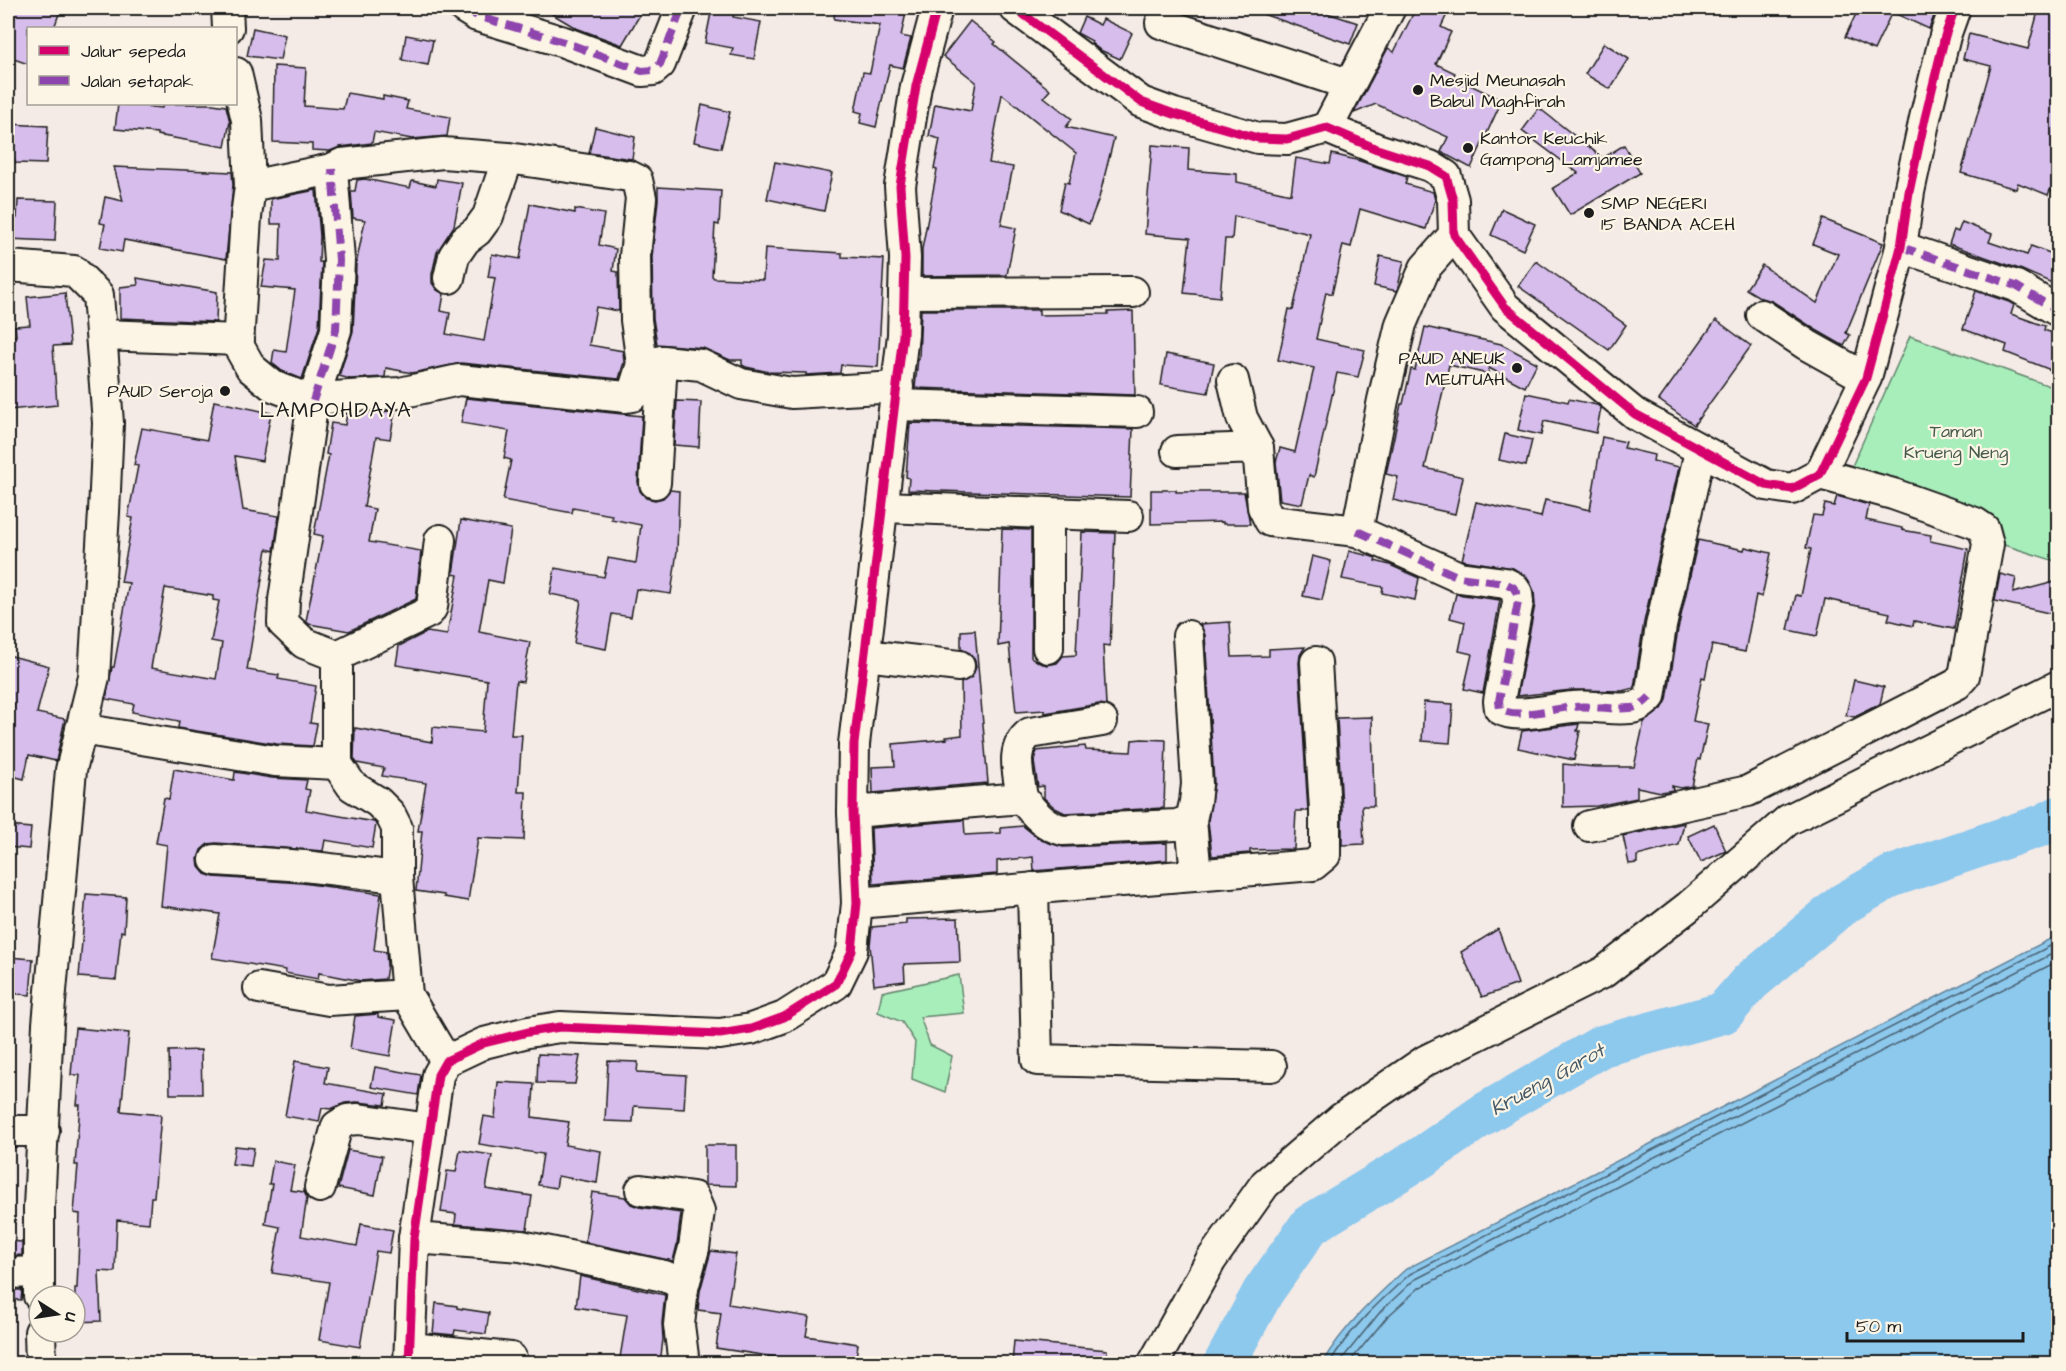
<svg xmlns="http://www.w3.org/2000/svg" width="2066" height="1371" font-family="'Architects Daughter',sans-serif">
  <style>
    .green { fill: #a8eebb; stroke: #62856c; stroke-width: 1.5 }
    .water { fill: #8dc8ed; stroke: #608399; stroke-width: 1.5 }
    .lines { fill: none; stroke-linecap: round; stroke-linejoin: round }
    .shore { stroke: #496170; stroke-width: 1.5 }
    .river { stroke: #8dc8ed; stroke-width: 42 }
    .building { fill: #d6bdec; stroke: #1c1c1c; stroke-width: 1.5; fill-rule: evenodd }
    .minor-casing { stroke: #1c1c1c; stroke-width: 34 }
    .minor { stroke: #fcf5e5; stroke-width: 30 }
    .quiet { stroke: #8e44ad; stroke-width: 8; stroke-dasharray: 15 8; stroke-linecap: butt }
    .cycleway-casing { stroke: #fcf5e5; stroke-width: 13 }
    .cycleway { stroke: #d6006c; stroke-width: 9 }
    .poi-dot { fill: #1c1c1c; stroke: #fcf5e5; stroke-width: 2 }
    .labels { text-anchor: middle; stroke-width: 4.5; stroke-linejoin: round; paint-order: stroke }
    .poi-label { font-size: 18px; fill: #1c1c1c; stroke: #fcf5e5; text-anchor: start }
    .park-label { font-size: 18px; fill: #465b4c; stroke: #fcf5e5 }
    .water-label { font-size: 20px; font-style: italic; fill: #445865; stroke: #fcf5e5 }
    .quarter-label { font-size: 21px; letter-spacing: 1.5px; fill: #1c1c1c; stroke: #fcf5e5 }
  </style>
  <rect width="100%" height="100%" fill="#f4eae6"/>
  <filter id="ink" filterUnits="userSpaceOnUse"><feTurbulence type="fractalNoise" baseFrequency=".0167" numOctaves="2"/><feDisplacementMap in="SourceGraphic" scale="12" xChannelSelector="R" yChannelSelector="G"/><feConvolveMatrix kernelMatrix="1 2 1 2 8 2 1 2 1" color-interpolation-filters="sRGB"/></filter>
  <g filter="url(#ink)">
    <g class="green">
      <polygon points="1910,336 2058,389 2058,562 1840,493"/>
      <polygon points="959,975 964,1013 920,1017 930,1045 952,1056 945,1092 912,1079 915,1042 902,1022 878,1012 882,992"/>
    </g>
    <path class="water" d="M2058,935V1363H1322C1343,1327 1375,1297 1406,1269Z"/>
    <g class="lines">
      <g class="shore">
        <path d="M1329,1364C1349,1329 1381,1300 1410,1274L2058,942"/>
        <polyline points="1338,1364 1381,1311 1414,1280 2058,951"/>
        <polyline points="1348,1364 1387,1317 1419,1288 2058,961"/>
      </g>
      <polyline class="river" points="1224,1364 1263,1292 1310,1225 1422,1157 1484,1114 1602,1046 1723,1013 1750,982 1843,904 1892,876 2043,825 2058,817"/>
    </g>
    <g class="building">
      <polygon points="8,8 61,8 54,28 28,28 28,64 8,57"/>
      <polygon points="542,8 644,8 622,45 576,28"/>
      <polygon points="712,8 734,13 733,17 761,22 754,59 731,55 733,48 705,43"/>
      <polygon points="835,8 907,8 901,36 911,38 903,68 890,65 876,127 860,123 862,113 855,111 863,72 870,73 880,25 834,19"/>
      <polygon points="1254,8 1323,8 1321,11 1358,23 1350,44 1254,11"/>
      <polygon points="1416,8 1450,8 1441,27 1451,32 1436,64 1455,73 1453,77 1502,100 1471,168 1441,152 1448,137 1376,104 1354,113 1388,48 1394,52"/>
      <polygon points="1859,8 1937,8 1929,29 1892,12 1874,50 1845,37"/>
      <polygon points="2039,8 2058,8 2058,117 2054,133 2058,134 2058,194 2050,190 2048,195 2018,183 2016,189 1961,173 1991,66 1963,59 1969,34 2028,49"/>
      <polygon points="1084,17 1100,25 1103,19 1132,33 1120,59 1100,50 1091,43 1092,41 1077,33"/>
      <polygon points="970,21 996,42 994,44 1050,90 1044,97 1072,119 1066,127 1114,138 1099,198 1089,224 1059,210 1065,182 1069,183 1076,153 1002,94 989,163 1013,167 1001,225 1016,228 1007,275 922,276 922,249 937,170 934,169 940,139 929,136 935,104 971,111 976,82 943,56"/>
      <polygon points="253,28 285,35 280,60 247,56"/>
      <polygon points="406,35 433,40 428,65 402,60"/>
      <polygon points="1604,43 1629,59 1610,89 1585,74"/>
      <polygon points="274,66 306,68 304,106 343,109 347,93 383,99 383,96 408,101 406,109 450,117 447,136 412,139 374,132 372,143 340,147 330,151 312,150 312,144 273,142"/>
      <polygon points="118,104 162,108 163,104 213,104 226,106 230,122 225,147 157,135 157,133 115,129"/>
      <polygon points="702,105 730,112 721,148 694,142"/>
      <polygon points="1539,108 1603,158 1624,145 1640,173 1570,215 1553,188 1578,173 1522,131"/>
      <polygon points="8,124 48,126 46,164 15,163 15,160 8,160"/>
      <polygon points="595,127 635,137 632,159 589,153"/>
      <polygon points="1152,145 1189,148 1188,170 1237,174 1237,182 1291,194 1296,158 1330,164 1332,154 1360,161 1407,177 1405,184 1433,192 1435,200 1426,229 1360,209 1351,247 1343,245 1332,294 1326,292 1316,339 1365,350 1358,377 1337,373 1314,477 1309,475 1302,504 1280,500 1276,462 1280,448 1295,452 1314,368 1278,360 1289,309 1293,310 1310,234 1234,216 1232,239 1225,239 1220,297 1184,293 1190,238 1145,234"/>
      <polygon points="775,162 832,173 824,211 767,199"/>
      <polygon points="114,167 232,172 233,185 226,259 124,240 122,252 100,248 105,224 100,223 105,197 123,201"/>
      <polygon points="365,179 410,188 412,181 436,186 437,179 462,183 454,226 437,252 432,274 432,283 437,290 444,294 441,311 450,313 446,334 484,341 495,278 488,277 492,254 520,259 530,204 575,213 575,209 604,214 599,245 616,249 613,271 618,272 619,311 596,307 589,345 623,351 624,362 619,379 461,363 412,373 386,368 385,377 350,379 339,376 353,331 356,265 365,220 353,218 351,191 355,191 357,180"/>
      <polygon points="658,187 721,191 719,225 715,224 712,276 714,278 763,280 765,248 842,253 842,257 884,259 878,367 841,365 840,373 806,375 806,373 769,372 746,367 742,365 742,360 730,360 703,348 657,344 653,318 652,257 658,200"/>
      <polygon points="316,190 320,236 319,262 322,262 319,327 302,379 282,371 272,363 274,350 286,352 295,290 261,287 266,260 280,261 281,224 271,224 271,199"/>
      <polygon points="18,200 57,201 55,241 8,239 8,217 17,218"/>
      <polygon points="1502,209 1535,224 1523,250 1491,235"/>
      <polygon points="1823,219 1883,243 1846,333 1850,335 1844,346 1816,330 1772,301 1761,298 1746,289 1762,265 1817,303 1838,254 1813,244"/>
      <polygon points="1962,222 1992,234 1989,242 2027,255 2031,246 2058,256 2058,266 2052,283 2022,270 1949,244 1954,230 1958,232"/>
      <polygon points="1380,256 1404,261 1397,291 1374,286"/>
      <polygon points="1536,261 1626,325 1609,350 1518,286"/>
      <polygon points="137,278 217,292 216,322 120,318 120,287 138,285"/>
      <polygon points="1976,291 2009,302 2014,305 2011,314 2045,326 2044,330 2058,335 2058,373 2005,352 2007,345 1963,329"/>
      <polygon points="65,293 70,345 53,346 57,405 9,410 8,336 16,336 15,326 30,325 27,297"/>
      <polygon points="921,310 1039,310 1039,315 1108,314 1108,312 1133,311 1135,395 915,388 918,358 919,358"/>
      <polygon points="1716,320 1751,346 1694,425 1659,400"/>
      <polygon points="1425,327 1501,344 1537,363 1525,387 1489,368 1488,374 1449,365 1425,468 1463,477 1455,514 1393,500 1398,477 1386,474 1401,404 1403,404 1411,369 1415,370"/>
      <polygon points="1166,354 1214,363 1208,393 1161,385"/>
      <polygon points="1526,393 1568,402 1569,399 1597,405 1601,408 1596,433 1544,421 1541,435 1518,430"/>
      <polygon points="466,398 642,416 638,482 640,491 646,498 655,500 663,498 670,490 679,491 677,551 671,594 636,589 631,617 612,614 606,649 574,643 581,600 550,594 555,568 604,577 608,558 636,563 641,525 611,519 612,515 573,508 572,513 503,500 511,460 504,458 509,431 461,423"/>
      <path d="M214,401L271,413L262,461L235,456L243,510L279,516L274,551L267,549L247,670L279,675L278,679L316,686L310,723L317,724L313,746L277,744L178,728L179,721L132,712L134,704L106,699L112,667H114L129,583L121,582L133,518L128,517L138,466L134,465L142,428L207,440ZM165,588L213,596V600L219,601L211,641L222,643L216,679L151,668Z"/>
      <polygon points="677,401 701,402 699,447 674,445"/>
      <polygon points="395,411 390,439 376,437 364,507 375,509 369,542 421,551 416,599 349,631 309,624 306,621 323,536 314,534 329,455 326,454 331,423 345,425 347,413"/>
      <polygon points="910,423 1133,429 1130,497 908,490 909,478 906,477"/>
      <polygon points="1505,434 1532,440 1526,466 1499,460"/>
      <polygon points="1602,437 1626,442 1624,448 1654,455 1653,461 1679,467 1644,622 1634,688 1622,691 1572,690 1517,696 1535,605 1534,591 1527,577 1513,568 1462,560 1476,502 1541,517 1545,500 1590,510"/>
      <polygon points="1151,490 1176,490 1176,492 1244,492 1250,524 1223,524 1223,522 1151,524"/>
      <polygon points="1837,496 1869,505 1866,520 1902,528 1902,530 1931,535 1930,541 1968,549 1954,629 1914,621 1913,626 1888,620 1890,613 1825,599 1817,636 1788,630 1796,595 1801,596 1811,549 1806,548 1813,515 1822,516 1825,504 1834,506"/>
      <polygon points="461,520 511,529 503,583 488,580 479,632 530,642 523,682 516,681 511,735 522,735 518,792 526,792 524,840 478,838 468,901 444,897 444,895 416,891 422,831 418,831 426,783 382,776 384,768 357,763 354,759 355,728 432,742 433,727 483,732 487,680 396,665 399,646 427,632 447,635 458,575 453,574"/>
      <polygon points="1002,529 1031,530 1031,657 1040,663 1047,665 1057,663 1063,656 1076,655 1082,532 1115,533 1110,646 1103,645 1106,705 1099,704 1045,713 1045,710 1016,712 1009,644 998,646"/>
      <polygon points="1698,540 1744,550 1745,547 1771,553 1762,597 1756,595 1745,652 1712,645 1705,678 1702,677 1693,721 1708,724 1700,760 1698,759 1692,786 1681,788 1672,786 1673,790 1661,792 1637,787 1637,798 1597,806 1563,807 1563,764 1595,767 1634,767 1644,722 1662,709 1667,700 1678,629"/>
      <polygon points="1349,551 1370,556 1376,558 1375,561 1390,565 1419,578 1415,600 1382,593 1383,587 1342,579"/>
      <polygon points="1312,556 1331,561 1322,600 1303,596"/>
      <polygon points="2000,574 2016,578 2013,593 2058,581 2058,615 1995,601"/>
      <polygon points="1456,594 1500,600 1483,693 1464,689 1472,654 1459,651 1465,622 1450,618"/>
      <polygon points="1230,622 1232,657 1269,656 1269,649 1305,647 1300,655 1299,663 1308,811 1296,811 1294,849 1250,850 1250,853 1212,856 1208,821 1214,783 1205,635 1200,624"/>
      <polygon points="975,630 988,783 873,793 872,767 895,766 893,744 947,739 946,737 962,735 961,683 972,677 976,667 975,660 970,653 961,649 961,631"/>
      <polygon points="8,655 49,666 37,713 65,719 56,761 29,755 24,779 8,775 8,737 14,704 8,703"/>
      <polygon points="1854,680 1884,687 1880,704 1854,717 1846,715"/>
      <polygon points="1424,702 1453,704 1450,743 1422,741"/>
      <polygon points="1372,717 1374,806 1362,806 1364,844 1342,845 1342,809 1337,718"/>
      <polygon points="1579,724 1577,731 1580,731 1574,760 1518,748 1522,731"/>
      <polygon points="1142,739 1166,740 1164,808 1065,813 1055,808 1044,798 1044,786 1038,787 1034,762 1036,751 1085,746 1086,750 1131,752 1132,740"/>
      <polygon points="174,769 234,780 235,772 272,778 307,780 305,789 310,790 306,810 374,822 376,824 372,848 325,840 323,851 216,843 208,844 201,850 198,859 199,867 205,874 214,877 302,883 381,894 374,950 386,952 387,966 385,979 361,981 319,973 318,979 285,973 286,970 212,958 220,914 161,906 167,845 156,843 164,798 169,799"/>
      <polygon points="964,820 965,835 1001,833 1001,828 1023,826 1041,840 1063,847 1167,843 1167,860 1034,871 1033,857 997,861 997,874 873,884 871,828"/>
      <polygon points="1684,823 1679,845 1637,856 1637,863 1629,864 1623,836"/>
      <polygon points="1714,824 1726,851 1701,862 1688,836"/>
      <polygon points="8,826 31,828 29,849 8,847"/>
      <polygon points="86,894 126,897 124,932 121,931 116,980 79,977"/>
      <polygon points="958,918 960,962 904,964 905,981 874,985 870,945 872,927 906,924 906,919"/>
      <polygon points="1498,929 1518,984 1482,997 1461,952"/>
      <polygon points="8,957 33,959 30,995 8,993"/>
      <polygon points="378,1014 378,1017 396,1020 390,1056 350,1049 355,1016"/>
      <polygon points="75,1028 129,1033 121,1111 161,1115 154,1197 151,1197 149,1223 117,1220 115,1272 99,1271 101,1321 75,1322 75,1288 77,1288 80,1214 74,1213 78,1165 75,1165 80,1105 77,1105 80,1075 71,1075"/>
      <polygon points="201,1050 202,1094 170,1094 169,1051"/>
      <polygon points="538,1054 580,1056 575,1084 537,1083"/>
      <polygon points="295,1061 328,1067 325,1083 387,1094 385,1105 357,1102 345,1103 331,1109 322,1108 319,1122 285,1116"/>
      <polygon points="608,1061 638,1062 637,1072 686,1075 684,1109 634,1106 633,1122 605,1121"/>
      <polygon points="375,1067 421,1075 418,1095 371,1087"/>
      <polygon points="498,1082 534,1084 532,1117 569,1122 565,1145 601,1151 597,1183 558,1176 556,1188 538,1185 543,1154 479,1144 484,1116 495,1118"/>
      <polygon points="705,1145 736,1145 736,1186 705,1185"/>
      <polygon points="235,1146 254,1148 251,1166 232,1164"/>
      <polygon points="348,1150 382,1156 375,1195 338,1188"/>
      <polygon points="460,1150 492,1155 486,1189 532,1196 527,1230 455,1224 456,1214 441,1212 447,1171 456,1172"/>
      <polygon points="273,1161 295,1165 290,1190 304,1192 307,1198 301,1236 357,1246 361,1224 393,1230 389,1253 376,1251 360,1347 319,1340 329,1282 272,1273 280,1227 265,1224 272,1184 269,1184"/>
      <polygon points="592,1192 625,1197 631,1204 639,1207 681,1213 677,1245 673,1261 585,1242"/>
      <polygon points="8,1241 22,1242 22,1255 8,1256"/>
      <polygon points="711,1251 736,1254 728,1304 809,1317 806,1336 858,1344 855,1364 821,1364 716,1348 721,1313 698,1310 700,1291"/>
      <polygon points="580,1276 665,1295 662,1323 663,1339 660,1364 619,1364 627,1315 576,1307"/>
      <polygon points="8,1290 22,1290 21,1300 8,1299"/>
      <polygon points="436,1303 457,1306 457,1308 489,1313 486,1334 455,1330 454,1335 433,1333"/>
      <polygon points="1014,1341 1107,1350 1107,1364 1012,1364"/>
    </g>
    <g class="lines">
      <defs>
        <g id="minor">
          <polyline points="227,8 228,28"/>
          <polyline points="464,8 477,16 564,42 642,71 653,70 660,64 682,8"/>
          <polyline points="1015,8 1141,102 1174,114 1258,138 1287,139 1327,128 1377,149 1430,166 1446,176 1453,200 1454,235 1505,307 1635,414 1766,485 1792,489 1820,474 1866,378 1901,247 1909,192 1925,118 1945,36 1955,8"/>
          <polyline points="1161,23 1348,84"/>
          <polyline points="236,73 247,120 250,186 246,217 238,345 251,368 273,386 313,401 284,600 283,623 304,643 337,656 337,764 352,786 378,802 390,814 397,828 397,877 407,995 446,1061"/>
          <polyline points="1327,128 1390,8"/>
          <polyline points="332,169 339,260 336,330 313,401 333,397 400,393 459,380 626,397 632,396 642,364"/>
          <polyline points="250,186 332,169 342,164 443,153 508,158 629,176 637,180 641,198 635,256 636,320 642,364 662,361 701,365 741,384 792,393 898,387"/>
          <polyline points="1901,247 2016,286 2058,311"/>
          <polyline points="8,266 74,271 98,295 108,423 104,512 94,677 71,770 48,1024 39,1207 39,1296"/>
          <polyline points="449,278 454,256 465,240 477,231 488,216 508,158"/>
          <polyline points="904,293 1133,292"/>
          <polyline points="1762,315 1807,345 1866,378"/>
          <polyline points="102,335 239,340"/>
          <polyline points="1233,380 1242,418 1258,448"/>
          <polyline points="895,405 1137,412"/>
          <path d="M1177,451L1258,448L1263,507L1270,521L1357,531L1459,577L1505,583L1513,587L1517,593L1518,602L1499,701L1500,709C1517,720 1554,708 1573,707C1592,705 1611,710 1630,708C1638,708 1644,703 1650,697L1661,626L1700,451"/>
          <polyline points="655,483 662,361"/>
          <polyline points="883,507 1128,516"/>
          <polyline points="1048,514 1048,648"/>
          <polyline points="1357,531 1383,400 1401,324 1425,268 1454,235"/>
          <polyline points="865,655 959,666"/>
          <polyline points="337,656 429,612 432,607 440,540"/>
          <polyline points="81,729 275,761 337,764"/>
          <path d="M1022,798C1019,774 1009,749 1030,733L1102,721"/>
          <path d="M853,812L1022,798C1034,813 1044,826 1063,830L1177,825L1191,820L1195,802L1197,784L1188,636"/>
          <polyline points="1191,820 1196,875"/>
          <polyline points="1589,826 1748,791 1957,684 1964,676 1988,544 1984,529 1975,523 1893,494 1820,474"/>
          <polyline points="215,860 304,866 397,877"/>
          <polyline points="1033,888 1037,1060 1271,1066"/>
          <polyline points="857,903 1313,865 1325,855 1325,810 1316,662"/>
          <polyline points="259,988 329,1000 407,995"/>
          <polyline points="8,1131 44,1131"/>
          <polyline points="320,1187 337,1126 347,1120 358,1119 430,1129"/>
          <polyline points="641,1190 693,1197 699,1211 694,1248 683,1288"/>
          <polyline points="414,1238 521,1246 664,1276 674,1280 683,1288 679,1325 684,1364"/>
          <polyline points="8,1273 39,1272"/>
          <polyline points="40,1332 41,1364"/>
          <polyline points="410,1348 511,1358"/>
          <polyline points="409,1364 414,1238 438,1075 446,1061 484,1043 528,1032 560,1027 720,1034 751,1029 784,1017 836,984 852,951 857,903 853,812 854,744 903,335 905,258 900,186 916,86 937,8"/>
          <polyline points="1153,1364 1211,1260 1265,1184 1342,1118 1425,1061 1604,972 1688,907 1788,820 2058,686"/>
        </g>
      </defs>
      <use href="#minor" class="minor-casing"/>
      <use href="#minor" class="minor"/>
      <g class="quiet">
        <polyline points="464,8 477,16 564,42 642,71 653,70 660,64 682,8"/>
        <polyline points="1901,247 2016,286 2058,311"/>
        <polyline points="313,401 336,330 339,260 332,169"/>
        <path d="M1357,531L1459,577L1505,583L1513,587L1517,593L1518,602L1499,701L1500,709C1517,720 1554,708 1573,707C1592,705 1611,710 1630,708C1638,708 1644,703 1650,697"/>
      </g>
      <defs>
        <g id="cycleway">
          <polyline points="1015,8 1141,102 1174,114 1258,138 1287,139 1327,128 1377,149 1430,166 1446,176 1453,200 1454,235 1505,307 1635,414 1766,485 1792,489 1820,474 1866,378 1901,247 1909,192 1925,118 1945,36 1955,8"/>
          <polyline points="409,1364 414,1238 438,1075 446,1061 484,1043 528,1032 560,1027 720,1034 751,1029 784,1017 836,984 852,951 857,903 853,812 854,744 903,335 905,258 900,186 916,86 937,8"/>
        </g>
      </defs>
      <use href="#cycleway" class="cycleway-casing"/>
      <use href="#cycleway" class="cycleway"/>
    </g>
  </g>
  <g class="poi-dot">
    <circle cx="1418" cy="90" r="6"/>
    <circle cx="1468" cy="148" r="6"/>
    <circle cx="1589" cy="213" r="6"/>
    <circle cx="1517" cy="368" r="6"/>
    <circle cx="225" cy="391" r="6"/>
  </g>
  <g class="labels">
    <g class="poi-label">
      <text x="1430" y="86">Mesjid Meunasah<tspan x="1430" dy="21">Babul Maghfirah</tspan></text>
      <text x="1480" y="144">Kantor Keuchik<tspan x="1480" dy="21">Gampong Lamjamee</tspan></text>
      <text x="1601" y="209">SMP NEGERI<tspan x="1601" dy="21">15 BANDA ACEH</tspan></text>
      <text x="1505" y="364" text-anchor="end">PAUD ANEUK<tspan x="1505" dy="21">MEUTUAH</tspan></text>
      <text x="213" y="397" text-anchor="end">PAUD Seroja</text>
    </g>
    <g class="park-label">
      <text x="1956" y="437">Taman<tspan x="1956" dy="21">Krueng Neng</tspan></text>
    </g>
    <g class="water-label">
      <text transform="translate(1547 1079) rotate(-29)" y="7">Krueng Garot</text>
    </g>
    <g class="quarter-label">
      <text x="336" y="417">LAMPOHDAYA</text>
    </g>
  </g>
  <rect width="2066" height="1371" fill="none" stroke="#fcf5e5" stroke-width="30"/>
  <rect x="15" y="15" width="2036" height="1341" fill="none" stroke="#1c1c1c" stroke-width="2" filter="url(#ink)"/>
  <rect x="27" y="27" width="210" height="78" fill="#fcf5e5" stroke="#a29e95" stroke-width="1.5"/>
  <rect x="39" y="46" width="30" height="9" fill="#d6006c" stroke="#a29e95" stroke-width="1.5"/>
  <text x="81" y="57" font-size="18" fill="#1c1c1c">Jalur sepeda</text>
  <rect x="39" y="76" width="30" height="9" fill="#8e44ad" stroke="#a29e95" stroke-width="1.5"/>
  <text x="81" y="87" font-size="18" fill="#1c1c1c">Jalan setapak</text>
  <g transform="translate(57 1314) rotate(102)"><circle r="28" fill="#fcf5e5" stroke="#a29e95" stroke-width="1.5"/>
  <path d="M0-4.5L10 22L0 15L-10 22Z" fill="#1c1c1c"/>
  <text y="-9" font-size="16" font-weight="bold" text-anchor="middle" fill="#1c1c1c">U</text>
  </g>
  <path d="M1847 1332v9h176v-9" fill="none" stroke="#1c1c1c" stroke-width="3"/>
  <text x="1856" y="1332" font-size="18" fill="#1c1c1c" stroke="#fcf5e5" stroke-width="4.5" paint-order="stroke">50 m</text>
</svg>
